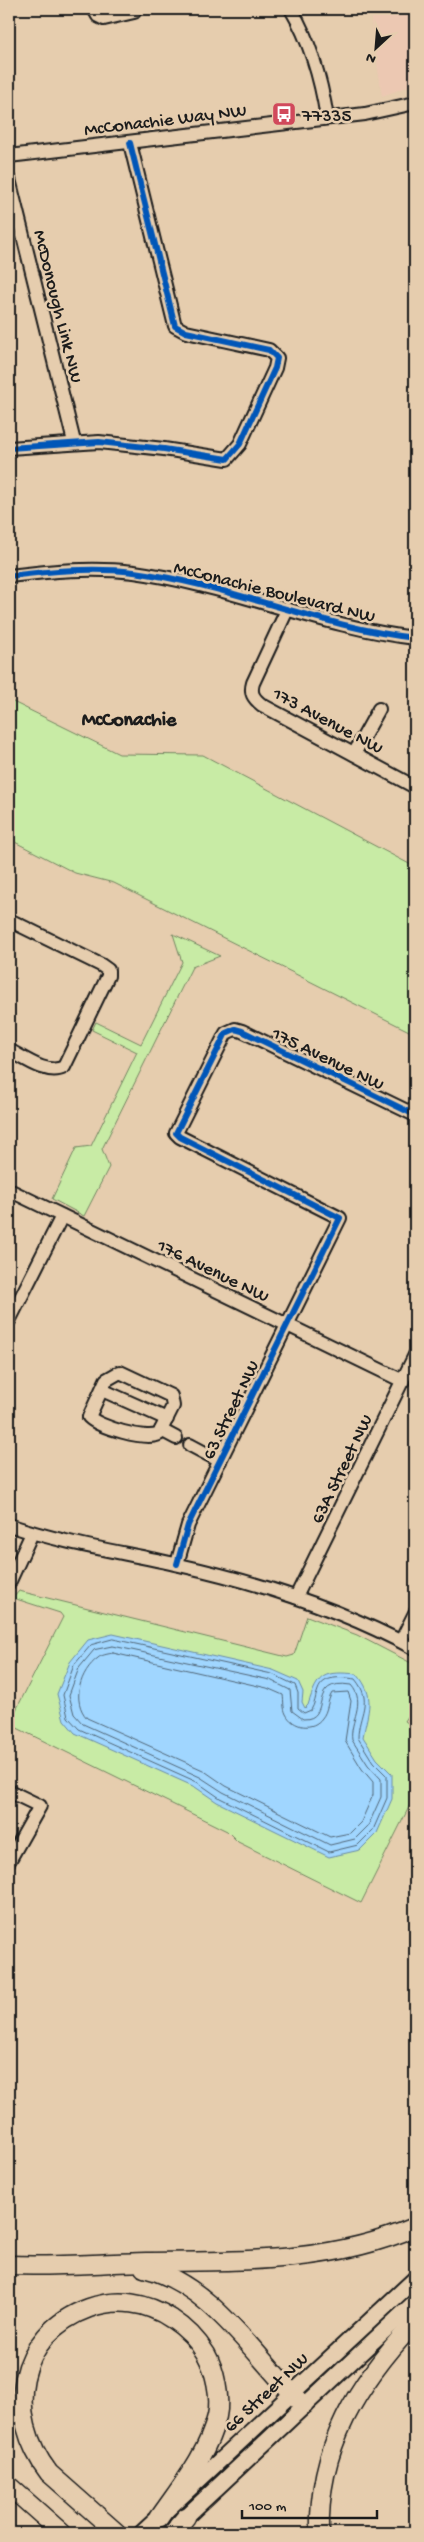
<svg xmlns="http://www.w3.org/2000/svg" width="424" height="2542" font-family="'Gochi Hand',sans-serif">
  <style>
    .built { fill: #ecc8b2 }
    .green { fill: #c8eba5; stroke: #728460 }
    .water { fill: #a0d6ff; stroke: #6b8ca4 }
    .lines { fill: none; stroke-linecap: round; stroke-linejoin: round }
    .shore { stroke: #516677; stroke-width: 1 }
    .minor-casing { stroke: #1c1c1c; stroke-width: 16 }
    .major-casing { stroke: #1c1c1c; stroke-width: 19 }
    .highway-casing { stroke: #1c1c1c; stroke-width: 21 }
    .minor { stroke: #e6cdae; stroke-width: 12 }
    .major { stroke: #e6cdae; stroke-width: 15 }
    .highway { stroke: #e6cdae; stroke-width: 18 }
    .cycleway-casing { stroke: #e6cdae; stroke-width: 9 }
    .cycleway { stroke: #0057b8; stroke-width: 6 }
    .labels { text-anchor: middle; stroke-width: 5; stroke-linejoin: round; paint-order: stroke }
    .poi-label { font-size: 19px; fill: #1c1c1c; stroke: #e6cdae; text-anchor: start }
    .street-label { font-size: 19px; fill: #1c1c1c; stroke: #e6cdae }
    .neighbourhood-label { font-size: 20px; font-weight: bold; fill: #1c1c1c; stroke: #e6cdae }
  </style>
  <rect width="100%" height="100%" fill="#e6cdae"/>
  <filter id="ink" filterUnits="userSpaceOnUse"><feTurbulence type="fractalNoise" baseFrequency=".02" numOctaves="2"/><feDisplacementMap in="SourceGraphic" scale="10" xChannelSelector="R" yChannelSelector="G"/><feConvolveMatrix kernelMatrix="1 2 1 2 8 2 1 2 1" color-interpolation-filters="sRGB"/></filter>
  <g filter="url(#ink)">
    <polygon class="built" points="377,9 415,9 415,84 382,96 371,21"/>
    <g class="green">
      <polygon points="9,700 119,754 203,755 415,867 415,1034 114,883 75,873 9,839"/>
      <polygon points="173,934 220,956 192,967 102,1149 109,1167 84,1216 52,1199 76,1148 91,1146 137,1052 92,1030 96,1022 141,1044 182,962"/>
      <polygon points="19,1591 287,1657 294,1655 307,1616 357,1635 415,1665 415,1706 405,1721 415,1728 415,1795 361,1903 238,1842 227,1831 9,1724 63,1617 60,1613 13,1598"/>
    </g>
    <path class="water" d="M113,1634L273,1670L298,1681L303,1692L302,1702L305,1708L308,1705C318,1673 324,1671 357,1674C376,1697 368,1710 363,1737L377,1759L392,1774V1799L377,1833L360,1850L329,1857L217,1802L195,1787L75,1733L64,1720L57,1694L70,1662L88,1640Z"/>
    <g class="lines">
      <g class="shore">
        <path d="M113,1639L272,1674L295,1685L298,1693V1708L304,1713L311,1710C315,1704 315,1697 318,1690C323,1675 342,1677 355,1679C374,1702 358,1714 358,1738L373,1762L387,1776V1798L373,1830L358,1845L329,1852L220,1798L197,1782L79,1729L68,1717L63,1695L74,1665L91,1645Z"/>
        <path d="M113,1646L270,1680L290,1690L292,1711L303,1719C333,1720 306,1678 351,1685C367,1703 349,1721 352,1740L368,1765L381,1779V1797L368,1826L355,1839L330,1845L223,1792L200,1777L83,1724L74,1714L69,1695L79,1668L94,1650Z"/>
        <path d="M113,1653L267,1688L283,1695C284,1701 283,1708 286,1714C293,1728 313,1731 322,1718C328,1711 327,1701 332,1693L348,1692L351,1701L345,1741L362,1769L373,1782V1795L361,1822L350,1833L330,1837L226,1786L203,1770L87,1718C71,1701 80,1671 98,1658C101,1655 108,1654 113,1653Z"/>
      </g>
      <defs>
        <g id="minor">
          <polyline points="94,9 98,16 104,19 134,12"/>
          <path d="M291,9C311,43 321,79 327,118"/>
          <polyline points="9,156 365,114 415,103"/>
          <polyline points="9,179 74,442"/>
          <polyline points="9,448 99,442 164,449 227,459 240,444 275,368 277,358 269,350 186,332 175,326 130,143"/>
          <path d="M9,576C50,571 92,567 134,572C230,585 319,627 415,638"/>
          <path d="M287,610L253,683C250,693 253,698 262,705L415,787"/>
          <polyline points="354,754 379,709"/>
          <path d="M9,920L101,965L108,970V976L64,1067C48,1076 24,1058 9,1050"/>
          <polyline points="9,1190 403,1381"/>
          <polyline points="9,1321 62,1216"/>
          <path d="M120,1372L171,1396L173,1406L159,1434C146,1441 99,1427 89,1417L106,1380Z"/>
          <polyline points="102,1390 167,1419"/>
          <polyline points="161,1430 176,1438"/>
          <polyline points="190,1445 220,1461"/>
          <path d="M9,1525C65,1544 122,1552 179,1565C261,1583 341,1609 415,1649"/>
          <polyline points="177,1564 188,1525 340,1218 180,1137 176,1133 226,1033 235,1029 242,1031 415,1115"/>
          <polyline points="9,1583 32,1533"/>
          <polyline points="296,1597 415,1355"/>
          <polyline points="401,1641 415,1613"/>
          <polyline points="9,1791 40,1806 9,1861"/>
        </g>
        <g id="major">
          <polyline points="177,2525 415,2302"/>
          <polyline points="142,2533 415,2279"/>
        </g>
        <g id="highway">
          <path d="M9,2265C54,2267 100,2263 146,2262C237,2261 330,2264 415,2227"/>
          <path d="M144,2268C212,2284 256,2359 304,2405"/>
          <polyline points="9,2486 62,2533"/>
          <path d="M117,2533L49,2473C4,2415 16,2334 89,2308C117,2298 147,2302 172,2319C186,2328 197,2339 206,2354C215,2370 221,2397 217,2416C208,2454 181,2486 159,2518"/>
          <polyline points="173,2533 186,2517"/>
          <path d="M320,2533C317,2447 358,2383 415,2322"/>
        </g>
      </defs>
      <use href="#minor" class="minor-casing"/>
      <use href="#major" class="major-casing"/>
      <use href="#highway" class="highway-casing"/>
      <use href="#minor" class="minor"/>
      <use href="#major" class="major"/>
      <use href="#highway" class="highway"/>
      <defs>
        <g id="cycleway">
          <polyline points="9,448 99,442 164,449 227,459 240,444 275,368 277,358 269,350 186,332 175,326 130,143"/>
          <path d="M9,576C50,571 92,567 134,572C230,585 319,627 415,638"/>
          <polyline points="177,1564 188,1525 340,1218 180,1137 176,1133 226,1033 235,1029 242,1031 415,1115"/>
        </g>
      </defs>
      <use href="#cycleway" class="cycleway-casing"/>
      <use href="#cycleway" class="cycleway"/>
    </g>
  </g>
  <defs>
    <symbol id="bus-square" viewBox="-11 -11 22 22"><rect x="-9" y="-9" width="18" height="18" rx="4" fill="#d1495b" stroke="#e6cdae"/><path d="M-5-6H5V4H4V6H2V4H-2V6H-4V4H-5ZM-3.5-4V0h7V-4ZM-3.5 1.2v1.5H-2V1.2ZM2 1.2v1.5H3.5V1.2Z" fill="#fff"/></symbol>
  </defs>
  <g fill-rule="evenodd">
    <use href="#bus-square" x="270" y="100" width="28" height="28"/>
  </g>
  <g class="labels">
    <g class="poi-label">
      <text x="302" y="121">77335</text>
    </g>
    <g class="street-label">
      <text transform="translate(165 118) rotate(-7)" y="7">McConachie Way NW</text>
      <text transform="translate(60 306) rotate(76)" y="7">McDonough Link NW</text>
      <text transform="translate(275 590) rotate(14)" y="7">McConachie Boulevard NW</text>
      <text transform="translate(329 719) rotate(28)" y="7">173 Avenue NW</text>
      <text transform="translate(329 1057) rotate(26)" y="7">175 Avenue NW</text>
      <text transform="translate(214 1269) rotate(26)" y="7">176 Avenue NW</text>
      <text transform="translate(229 1409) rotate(-64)" y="7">63 Street NW</text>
      <text transform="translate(340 1468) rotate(-64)" y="7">63A Street NW</text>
      <text transform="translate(265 2391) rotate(-43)" y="7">66 Street NW</text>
    </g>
    <g class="neighbourhood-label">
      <text x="129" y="725">McConachie</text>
    </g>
  </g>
  <rect width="424" height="2542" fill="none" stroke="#e6cdae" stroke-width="30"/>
  <rect x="15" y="15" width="394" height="2512" fill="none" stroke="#1c1c1c" stroke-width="2" filter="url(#ink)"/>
  <g transform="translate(376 48) rotate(206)" stroke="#e6cdae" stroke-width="4" paint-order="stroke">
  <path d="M0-4L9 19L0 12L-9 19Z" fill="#1c1c1c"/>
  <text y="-8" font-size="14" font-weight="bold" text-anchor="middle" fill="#1c1c1c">N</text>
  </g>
  <path d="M242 2510v8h135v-8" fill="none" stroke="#1c1c1c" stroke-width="2.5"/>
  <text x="249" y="2510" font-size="15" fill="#1c1c1c" stroke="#e6cdae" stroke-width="4" paint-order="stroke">100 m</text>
</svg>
